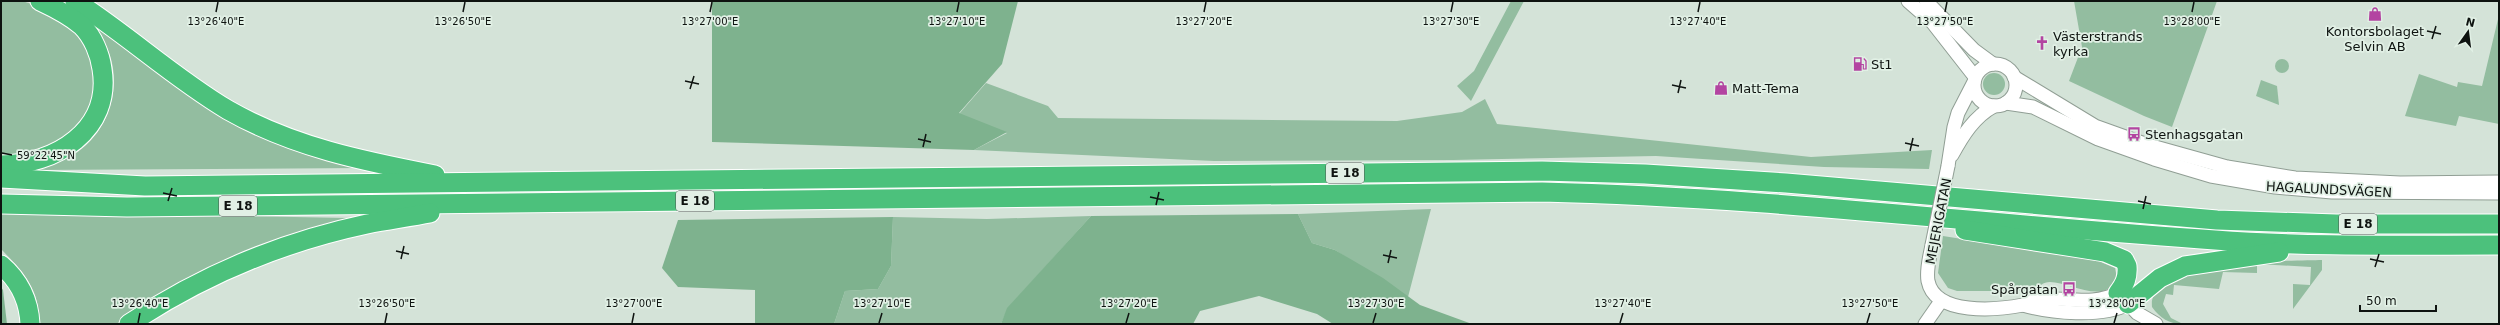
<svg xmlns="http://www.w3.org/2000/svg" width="2500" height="325" font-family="'DejaVu Sans',sans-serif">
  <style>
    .green { fill: #93bda0 }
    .forest { fill: #7eb28e }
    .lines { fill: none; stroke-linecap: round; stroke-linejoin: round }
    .minor-casing { stroke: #909e94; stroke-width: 15 }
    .highway-casing { stroke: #fff; stroke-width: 21 }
    .minor { stroke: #fff; stroke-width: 13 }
    .highway { stroke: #4cc17c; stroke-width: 19 }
    .minor-bridge-casing { stroke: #909e94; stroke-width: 15; stroke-linecap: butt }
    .minor-bridge { stroke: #fff; stroke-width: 13 }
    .ticks { fill: none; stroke: #0e1310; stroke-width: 1.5 }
    .labels { text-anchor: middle; stroke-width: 3.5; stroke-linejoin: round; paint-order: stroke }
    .shield { fill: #e1f0e5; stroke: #4d5550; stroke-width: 1 }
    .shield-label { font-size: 12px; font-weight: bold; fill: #0e1310 }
    .poi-label { font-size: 13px; fill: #0e1310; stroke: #e1f0e5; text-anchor: start }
    .street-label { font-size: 13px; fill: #0e1310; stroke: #e1f0e5 }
    .ticks-label { font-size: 10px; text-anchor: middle; fill: #0e1310; stroke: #e1f0e5; stroke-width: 3.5; stroke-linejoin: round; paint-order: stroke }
  </style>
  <rect width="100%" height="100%" fill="#d4e3d8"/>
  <g class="green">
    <polygon points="1,1 22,1 38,6 77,27 101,81 82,126 54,148 1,158"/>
    <polygon points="1511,1 1524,1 1471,101 1457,86 1474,71"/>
    <polygon points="2074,1 2217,1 2172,127 2144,116 2069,81 2082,47"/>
    <polygon points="2499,15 2499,124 2459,116 2456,126 2405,116 2419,74 2457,87 2458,82 2482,86"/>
    <path d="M87,21L158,71L365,168L33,170C46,165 61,162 73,155C111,132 126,79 103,40C98,33 92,27 87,21Z"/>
    <circle cx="2282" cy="66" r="7"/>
    <circle cx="1994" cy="84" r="11"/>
    <polygon points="2261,80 2277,86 2279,105 2256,96"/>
    <polygon points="986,83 1048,106 1058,118 1397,121 1462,112 1485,99 1497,124 1811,157 1932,150 1929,169 1824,167 1656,156 1453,160 1214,161 974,150 1007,133 959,114"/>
    <polygon points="1431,209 1408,297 1335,250 1312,243 1298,214"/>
    <path d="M1,212L348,218L309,230L121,324H39C40,289 24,273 1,249Z"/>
    <polygon points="1091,216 1008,308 1001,324 834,324 845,291 878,289 891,266 893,217 987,219"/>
    <path d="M1943,236L2096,260L2115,268L2117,278C2105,306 2070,282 2050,282C2043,282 2039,286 2034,291H1957L1948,288L1938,273Z"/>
    <path d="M2322,260V270L2293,309V284L2310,285L2311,267L2257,264V273L2223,272L2219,289L2174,285L2173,295L2166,294L2163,304L2171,318L2183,324C2169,324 2160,318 2152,307C2147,259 2290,261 2322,260Z"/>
  </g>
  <g class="forest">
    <polygon points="712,1 1018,1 1002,64 959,113 1007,132 974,150 712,142"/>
    <polygon points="1298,214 1312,243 1335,250 1383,278 1420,305 1472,324 1333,324 1317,314 1259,296 1200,311 1193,324 1001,324 1007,308 1091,216"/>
    <polygon points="893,217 891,266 878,289 845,291 834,324 755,324 755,290 678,287 662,268 678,220"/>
    <polygon points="1,287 3,290 7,324 1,324"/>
  </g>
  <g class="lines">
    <defs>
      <g id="minor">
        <polyline points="1908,1 1932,22 1975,77"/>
        <polyline points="1926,1 1974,50 1993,64"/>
        <circle cx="1995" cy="85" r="21"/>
        <polyline points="2014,77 2095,126 2148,145 2227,167 2295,178 2400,183 2499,182"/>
        <polyline points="2006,103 2033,107 2098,139 2154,159 2211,176 2275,187 2332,192 2499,193"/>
        <path d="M1952,155C1963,135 1974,117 1994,106"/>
        <polyline points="1948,166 1954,127 1958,113 1974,82"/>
        <path d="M1932,245C1930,256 1926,269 1928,281C1935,316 1997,310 2023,305C2028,303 2034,300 2040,299C2067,297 2093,306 2118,293L2137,313L2156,324"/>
        <path d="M2023,305C2050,313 2102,318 2128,304"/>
        <polyline points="1925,324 1941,301"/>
      </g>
      <g id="highway">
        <path d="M75,1C128,35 174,78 228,110C293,147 363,161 435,175"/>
        <path d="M1,165C55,165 112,130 102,69C100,54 93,37 82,26C69,15 55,8 40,1"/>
        <polyline points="1,178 145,186 1542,171 1645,174 1786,183 2217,220 2336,224 2499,224"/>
        <path d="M1,204L127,207L1542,192C1767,197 1990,225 2215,240C2309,247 2404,245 2499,245"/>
        <path d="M1965,230L2105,252L2124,260L2127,266C2128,277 2125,284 2118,293"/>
        <path d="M1,265C19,280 29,301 30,324"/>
        <polyline points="2128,304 2160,278 2185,266 2279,252"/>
        <path d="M129,324C201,276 282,242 367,224C388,220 409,217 430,213"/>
      </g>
    </defs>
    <use href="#minor" class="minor-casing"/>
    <use href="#highway" class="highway-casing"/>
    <use href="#minor" class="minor"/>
    <use href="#highway" class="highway"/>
    <defs>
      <polyline id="minor-bridge" points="1932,245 1948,166"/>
    </defs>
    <use href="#minor-bridge" class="minor-bridge-casing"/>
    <use href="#minor-bridge" class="minor-bridge"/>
  </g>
  <path class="ticks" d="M216,12L218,2M463,12L465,2M710,12L712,2M957,12L959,2M1204,12L1206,2M1451,12L1453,2M1698,12L1700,2M1945,12L1947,2M2192,12L2194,2M2427,31L2441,34M2432,39L2436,26M685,81L699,84M1672,85L1686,88M690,89L694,76M1678,93L1681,80M918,139L931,142M1905,143L1919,146M923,147L926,134M1910,151L1913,138M2,153L12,155M163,193L177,196M1150,197L1164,200M168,201L172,188M2138,201L2151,204M1156,205L1159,192M2143,209L2146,196M396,251L409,254M1383,255L1397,258M401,259L404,246M2370,259L2384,262M1388,263L1391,250M2375,267L2379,254M138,323L140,313M385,323L387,313M632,323L634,313M879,323L882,313M1126,323L1129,313M1373,323L1376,313M1620,323L1623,313M1867,323L1870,313M2114,323L2117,313"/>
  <defs>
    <symbol id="shop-bare" viewBox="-9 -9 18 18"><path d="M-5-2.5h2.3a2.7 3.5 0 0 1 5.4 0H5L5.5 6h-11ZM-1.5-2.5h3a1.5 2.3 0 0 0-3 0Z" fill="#b344a1" stroke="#e1f0e5" stroke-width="2.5" paint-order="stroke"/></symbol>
    <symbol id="church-bare" viewBox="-9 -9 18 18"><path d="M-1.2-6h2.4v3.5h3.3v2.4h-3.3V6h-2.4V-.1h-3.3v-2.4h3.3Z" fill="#b344a1" stroke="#e1f0e5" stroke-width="2.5" paint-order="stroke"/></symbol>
    <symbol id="fuel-bare" viewBox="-9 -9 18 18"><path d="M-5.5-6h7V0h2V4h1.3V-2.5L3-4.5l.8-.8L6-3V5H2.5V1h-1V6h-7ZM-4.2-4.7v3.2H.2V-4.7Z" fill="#b344a1" stroke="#e1f0e5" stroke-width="2.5" paint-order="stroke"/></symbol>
    <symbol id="bus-bare" viewBox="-9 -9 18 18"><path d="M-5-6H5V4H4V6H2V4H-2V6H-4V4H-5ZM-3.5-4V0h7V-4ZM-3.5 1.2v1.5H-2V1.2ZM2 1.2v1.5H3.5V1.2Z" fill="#b344a1" stroke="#e1f0e5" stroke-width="2.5" paint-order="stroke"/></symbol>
  </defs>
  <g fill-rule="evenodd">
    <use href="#shop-bare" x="2365" y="4" width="20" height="20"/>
    <use href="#church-bare" x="2032" y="33" width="20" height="20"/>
    <use href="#fuel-bare" x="1850" y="54" width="20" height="20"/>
    <use href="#shop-bare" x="1711" y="78" width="20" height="20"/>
    <use href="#bus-bare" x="2124" y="124" width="20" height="20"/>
    <use href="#bus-bare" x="2059" y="279" width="20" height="20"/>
  </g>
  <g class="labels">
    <g class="shield">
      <rect x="1326" y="163" width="38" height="20" rx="3"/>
      <rect x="676" y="191" width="38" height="20" rx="3"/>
      <rect x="219" y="196" width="38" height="20" rx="3"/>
      <rect x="2339" y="214" width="38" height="20" rx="3"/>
    </g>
    <g class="shield-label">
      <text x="1345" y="177">E 18</text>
      <text x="695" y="205">E 18</text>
      <text x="238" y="210">E 18</text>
      <text x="2358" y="228">E 18</text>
    </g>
    <g class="poi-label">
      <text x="2375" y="36" text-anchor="middle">Kontorsbolaget<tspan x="2375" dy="15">Selvin AB</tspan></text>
      <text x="2053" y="41">Västerstrands<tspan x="2053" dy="15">kyrka</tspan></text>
      <text x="1871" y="69">St1</text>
      <text x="1732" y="93">Matt-Tema</text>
      <text x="2145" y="139">Stenhagsgatan</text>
      <text x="2058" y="294" text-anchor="end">Spårgatan</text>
    </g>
    <g class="street-label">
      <text transform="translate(2329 189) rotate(3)" y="5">HAGALUNDSVÄGEN</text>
      <text transform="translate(1938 221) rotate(-79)" y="5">MEJERIGATAN</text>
    </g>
  </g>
  <g class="ticks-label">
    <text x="216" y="25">13°26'40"E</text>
    <text x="463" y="25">13°26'50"E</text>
    <text x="1451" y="25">13°27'30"E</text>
    <text x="1945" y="25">13°27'50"E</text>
    <text x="710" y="25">13°27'00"E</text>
    <text x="957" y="25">13°27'10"E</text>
    <text x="1204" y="25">13°27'20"E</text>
    <text x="1698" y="25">13°27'40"E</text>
    <text x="2192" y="25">13°28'00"E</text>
    <text x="46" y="159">59°22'45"N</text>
    <text x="140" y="307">13°26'40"E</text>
    <text x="387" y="307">13°26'50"E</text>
    <text x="634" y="307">13°27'00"E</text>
    <text x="882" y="307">13°27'10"E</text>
    <text x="1129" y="307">13°27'20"E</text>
    <text x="1376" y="307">13°27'30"E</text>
    <text x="1623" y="307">13°27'40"E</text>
    <text x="1870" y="307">13°27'50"E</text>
    <text x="2117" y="307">13°28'00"E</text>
  </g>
  <rect width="2500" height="325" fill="none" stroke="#0e1310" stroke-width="4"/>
  <g transform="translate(2468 32) rotate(14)" stroke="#e1f0e5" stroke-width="3" paint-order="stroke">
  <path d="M0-3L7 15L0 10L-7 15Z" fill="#0e1310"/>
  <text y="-6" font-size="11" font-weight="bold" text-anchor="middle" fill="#0e1310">N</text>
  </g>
  <path d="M2360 305v6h76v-6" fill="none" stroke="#0e1310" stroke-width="2"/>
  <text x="2366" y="305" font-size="12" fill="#0e1310" stroke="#e1f0e5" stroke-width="3" paint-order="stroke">50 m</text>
</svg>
